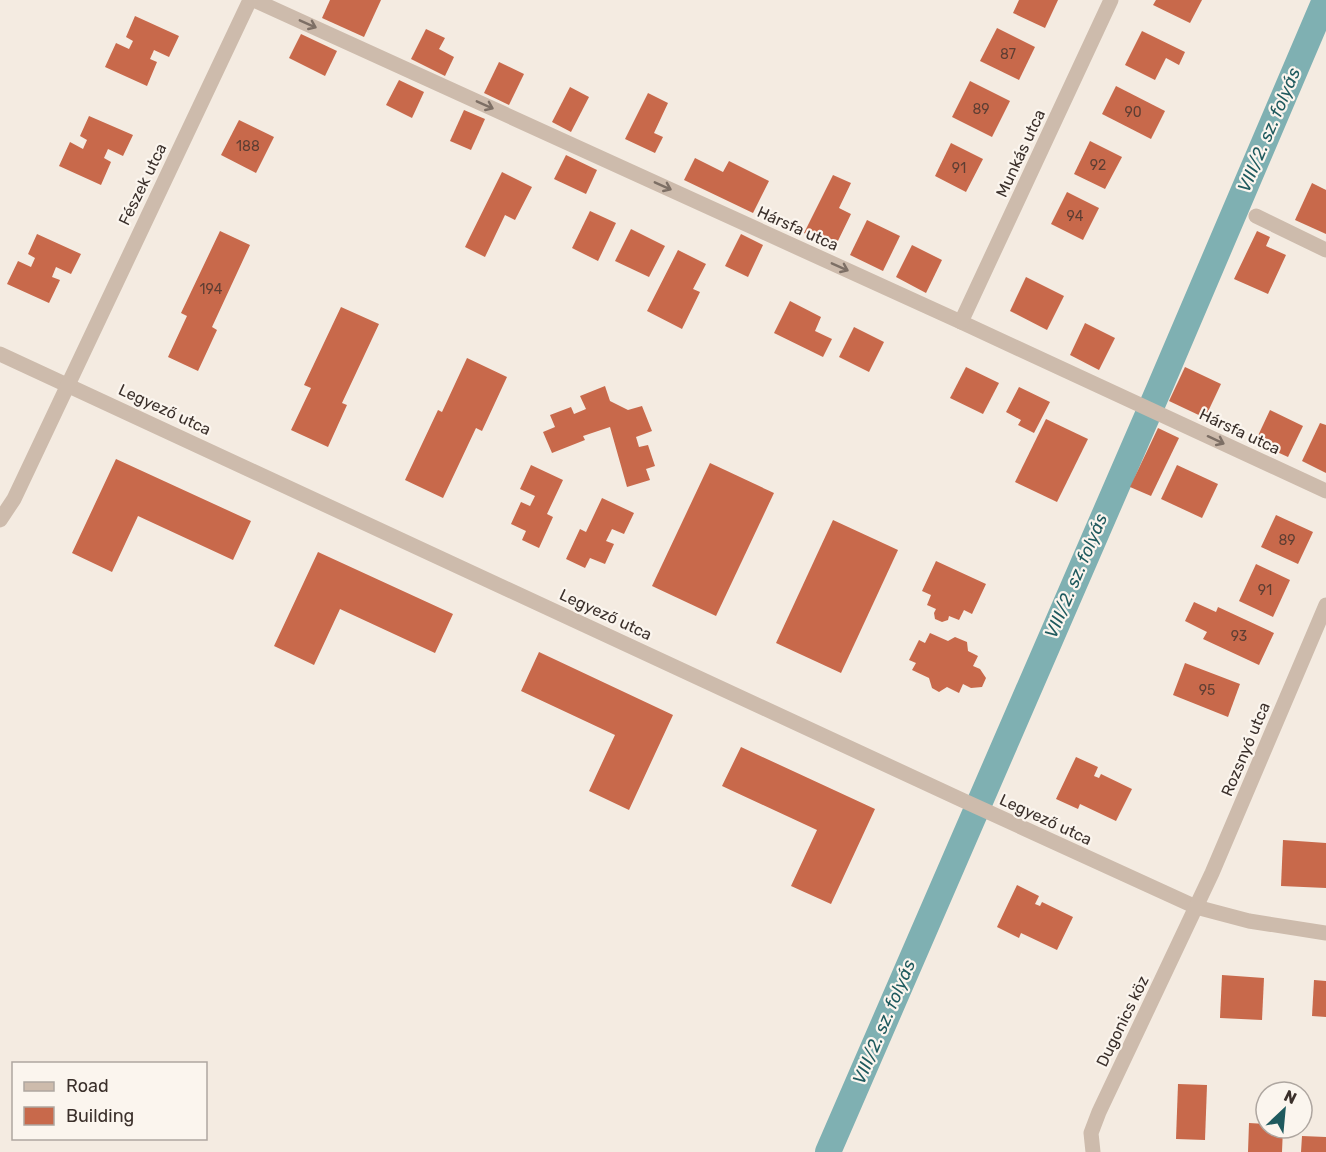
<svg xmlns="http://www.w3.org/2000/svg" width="1326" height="1152" font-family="Rubik,sans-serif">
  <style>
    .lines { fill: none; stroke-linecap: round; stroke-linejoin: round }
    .canal { stroke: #7fb0b2; stroke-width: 26 }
    .building { fill: #c8694b }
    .minor { stroke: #cdbbac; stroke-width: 15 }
    .oneway { stroke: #7d6f65 }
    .labels { text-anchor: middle; stroke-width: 4.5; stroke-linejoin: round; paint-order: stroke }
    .number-label { font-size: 14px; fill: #5e3e33 }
    .street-label { font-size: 16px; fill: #3b302b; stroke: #fbf5ee }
    .water-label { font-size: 18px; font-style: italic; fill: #1f5a5e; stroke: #fbf5ee }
  </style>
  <rect width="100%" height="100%" fill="#f4ebe1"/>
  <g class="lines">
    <polyline class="canal" points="828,1152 1159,389 1325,0"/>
  </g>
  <g class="building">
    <polygon points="330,0 381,0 364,37 322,18"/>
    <polygon points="1019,0 1058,0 1045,28 1013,13"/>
    <polygon points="1156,0 1202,0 1190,23 1153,5"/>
    <polygon points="135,16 179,36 169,57 154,50 150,59 157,62 147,86 105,67 116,43 129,49 133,41 126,37"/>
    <polygon points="997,28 1035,47 1019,80 980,61"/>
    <polygon points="426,29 445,38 439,49 454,57 445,76 411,59"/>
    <polygon points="1142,31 1185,52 1179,65 1166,58 1155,80 1125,65"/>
    <polygon points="301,34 337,51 325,76 289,58"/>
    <polygon points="499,62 524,74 509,105 484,93"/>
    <polygon points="399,80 424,92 412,118 386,105"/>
    <polygon points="970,81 1010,101 992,137 952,117"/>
    <polygon points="1116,86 1165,111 1151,139 1102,114"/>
    <polygon points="570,87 589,97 571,132 552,122"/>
    <polygon points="648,93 668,103 654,133 663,137 655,153 625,139"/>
    <polygon points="464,110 485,119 471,150 450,141"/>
    <polygon points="89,116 133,135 123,156 108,149 104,158 111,162 101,185 59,166 70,142 83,149 87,140 80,136"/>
    <polygon points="239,120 274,137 256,173 221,155"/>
    <polygon points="1090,141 1122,157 1105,189 1074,174"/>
    <polygon points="951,143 983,159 966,192 935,176"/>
    <polygon points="566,155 597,170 586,194 554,179"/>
    <polygon points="695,158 723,172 729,161 769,181 753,213 684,180"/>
    <polygon points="502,172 532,187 515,220 505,215 485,257 465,247"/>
    <polygon points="833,175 851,183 839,208 851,214 835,247 804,233"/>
    <polygon points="1312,183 1326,190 1326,234 1295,220"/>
    <polygon points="1067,192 1099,208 1083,240 1051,224"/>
    <polygon points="590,211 616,223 598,261 572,248"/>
    <polygon points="867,220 900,236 883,271 850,255"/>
    <polygon points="631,229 665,246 649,277 615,261"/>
    <polygon points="220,231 250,245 212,327 217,330 198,371 168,357 187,316 181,313"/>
    <polygon points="1257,231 1270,237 1266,246 1286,255 1268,294 1234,279"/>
    <polygon points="37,234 81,254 71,274 56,267 52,277 60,280 49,303 7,284 18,261 31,267 35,258 28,254"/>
    <polygon points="741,234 763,245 748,277 725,266"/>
    <polygon points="912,245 942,260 926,293 896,277"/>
    <polygon points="678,250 706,264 693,289 700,292 682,329 647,311"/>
    <polygon points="1026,277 1064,296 1047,330 1010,311"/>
    <polygon points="790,301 821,317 815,331 832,339 823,357 774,333"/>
    <polygon points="341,307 379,324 342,403 347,405 328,447 291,430 311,388 304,385"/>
    <polygon points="1085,323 1115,338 1099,370 1070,355"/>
    <polygon points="854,327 884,342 869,372 839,357"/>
    <polygon points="467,358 507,377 482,431 476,428 443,498 405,480 438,410 442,412"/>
    <polygon points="966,367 999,383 983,414 950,398"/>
    <polygon points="1185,367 1221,384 1205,418 1169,401"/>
    <polygon points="605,386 610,401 628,410 642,406 652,431 636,437 639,447 648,445 655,466 646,469 650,480 627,487 610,427 583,436 585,440 552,453 543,432 555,427 550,415 571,407 574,414 586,409 580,396"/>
    <polygon points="1019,387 1050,402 1034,433 1018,425 1021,420 1006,412"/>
    <polygon points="1270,410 1303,426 1288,457 1255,442"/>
    <polygon points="1046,419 1088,439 1057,502 1015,482"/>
    <polygon points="1320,423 1326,425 1326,473 1302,461"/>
    <polygon points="1158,428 1179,438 1151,496 1130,487"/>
    <polygon points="116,459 251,521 233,560 138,516 112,572 72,553"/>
    <polygon points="710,463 774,493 716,616 652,586"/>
    <polygon points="531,465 563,480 547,514 553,517 539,548 522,540 526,531 511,524 521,502 530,506 535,496 520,489"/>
    <polygon points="1177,465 1218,484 1202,518 1161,499"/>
    <polygon points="602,498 634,513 624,534 612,529 606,541 614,544 605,564 590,558 585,568 566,559 580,529 586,532"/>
    <polygon points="1276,515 1313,532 1298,564 1261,547"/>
    <polygon points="833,520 898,550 841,673 776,643"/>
    <polygon points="318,552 453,614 435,653 340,609 314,665 274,646"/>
    <polygon points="936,561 986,584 972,614 964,610 959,620 949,616 948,620 942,622 935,619 934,613 936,609 927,605 931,595 922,591"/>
    <polygon points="1256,564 1290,580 1273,617 1239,601"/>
    <polygon points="1194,602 1216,612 1218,607 1274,633 1259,665 1203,639 1207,632 1185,621"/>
    <polygon points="930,633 948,641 955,637 967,642 968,651 978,656 973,666 980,669 986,678 982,687 971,688 963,684 959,693 947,687 939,692 932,688 929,678 912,670 916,663 909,660 919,640 925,643"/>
    <polygon points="539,652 673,715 629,810 589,791 615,735 521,691"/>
    <polygon points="1185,663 1240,684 1228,717 1173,695"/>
    <polygon points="741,747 875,809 831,904 791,886 817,830 722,786"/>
    <polygon points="1076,757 1098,767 1094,776 1099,778 1101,774 1132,789 1116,821 1080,804 1078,809 1056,799"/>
    <polygon points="1283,840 1326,843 1326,888 1281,886"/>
    <polygon points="1017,885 1039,896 1035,904 1040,906 1042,902 1073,917 1057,950 1021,933 1019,938 997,927"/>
    <polygon points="1222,975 1264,978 1262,1020 1220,1018"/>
    <polygon points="1314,980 1326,981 1326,1017 1312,1016"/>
    <polygon points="1178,1084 1207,1085 1205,1140 1176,1139"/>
    <polygon points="1249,1123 1266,1124 1266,1128 1283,1128 1282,1152 1248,1152"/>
    <polygon points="1302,1136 1326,1137 1326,1152 1301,1152"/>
  </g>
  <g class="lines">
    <g class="minor">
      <polyline points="254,0 961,322 1326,491"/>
      <polyline points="1256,216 1326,250"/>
      <polyline points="961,322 1111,0"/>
      <polyline points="0,354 962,800 1196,907 1249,921 1326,933"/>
      <polyline points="0,520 14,499 250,0"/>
      <polyline points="1093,1152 1091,1133 1099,1112 1212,873 1326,605"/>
    </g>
  </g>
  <defs><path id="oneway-shaft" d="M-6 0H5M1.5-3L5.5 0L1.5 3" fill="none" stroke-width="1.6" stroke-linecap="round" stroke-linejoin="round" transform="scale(1.5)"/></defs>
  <g class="oneway">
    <use href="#oneway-shaft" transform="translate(308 24) rotate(24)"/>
    <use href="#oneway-shaft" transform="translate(485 105) rotate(24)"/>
    <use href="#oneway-shaft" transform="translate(663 186) rotate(24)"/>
    <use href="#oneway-shaft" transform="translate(840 267) rotate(24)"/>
    <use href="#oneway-shaft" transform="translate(1216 440) rotate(25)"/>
  </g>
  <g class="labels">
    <g class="number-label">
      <text x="1008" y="59">87</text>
      <text x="981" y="114">89</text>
      <text x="1133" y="117">90</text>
      <text x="248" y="151">188</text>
      <text x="1098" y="170">92</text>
      <text x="959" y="173">91</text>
      <text x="1075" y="221">94</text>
      <text x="211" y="294">194</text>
      <text x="1287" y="545">89</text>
      <text x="1265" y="595">91</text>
      <text x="1239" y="641">93</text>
      <text x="1207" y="695">95</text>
    </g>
    <g class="street-label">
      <text transform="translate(1020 153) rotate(-65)" y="6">Munkás utca</text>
      <text transform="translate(142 184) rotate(-64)" y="6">Fészek utca</text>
      <text transform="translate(798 228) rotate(24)" y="6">Hársfa utca</text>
      <text transform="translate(165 409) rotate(25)" y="6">Legyező utca</text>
      <text transform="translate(1240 431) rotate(25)" y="6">Hársfa utca</text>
      <text transform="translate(606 614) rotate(25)" y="6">Legyező utca</text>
      <text transform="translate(1245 749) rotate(-67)" y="6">Rozsnyó utca</text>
      <text transform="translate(1046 819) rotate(25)" y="6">Legyező utca</text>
      <text transform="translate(1122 1021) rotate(-64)" y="6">Dugonics köz</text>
    </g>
    <g class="water-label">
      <text transform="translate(1269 130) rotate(-67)" y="6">VIII/2. sz. folyás</text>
      <text transform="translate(1076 576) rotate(-67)" y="6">VIII/2. sz. folyás</text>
      <text transform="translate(884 1022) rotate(-67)" y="6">VIII/2. sz. folyás</text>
    </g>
  </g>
  <rect x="12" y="1062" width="195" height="78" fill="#fbf5ee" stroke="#aea6a0" stroke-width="1.5"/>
  <rect x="24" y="1082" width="30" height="9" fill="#cdbbac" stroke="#aea6a0" stroke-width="1.5"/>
  <text x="66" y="1092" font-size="18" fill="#3b302b">Road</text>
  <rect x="24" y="1107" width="30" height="18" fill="#c8694b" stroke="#aea6a0" stroke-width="1.5"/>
  <text x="66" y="1122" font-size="18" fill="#3b302b">Building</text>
  <g transform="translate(1284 1110) rotate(26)"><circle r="28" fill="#fbf5ee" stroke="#aea6a0" stroke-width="1.5"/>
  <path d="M0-4.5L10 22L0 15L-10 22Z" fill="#1f5a5e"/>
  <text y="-9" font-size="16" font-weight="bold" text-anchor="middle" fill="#3b302b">N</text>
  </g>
</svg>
